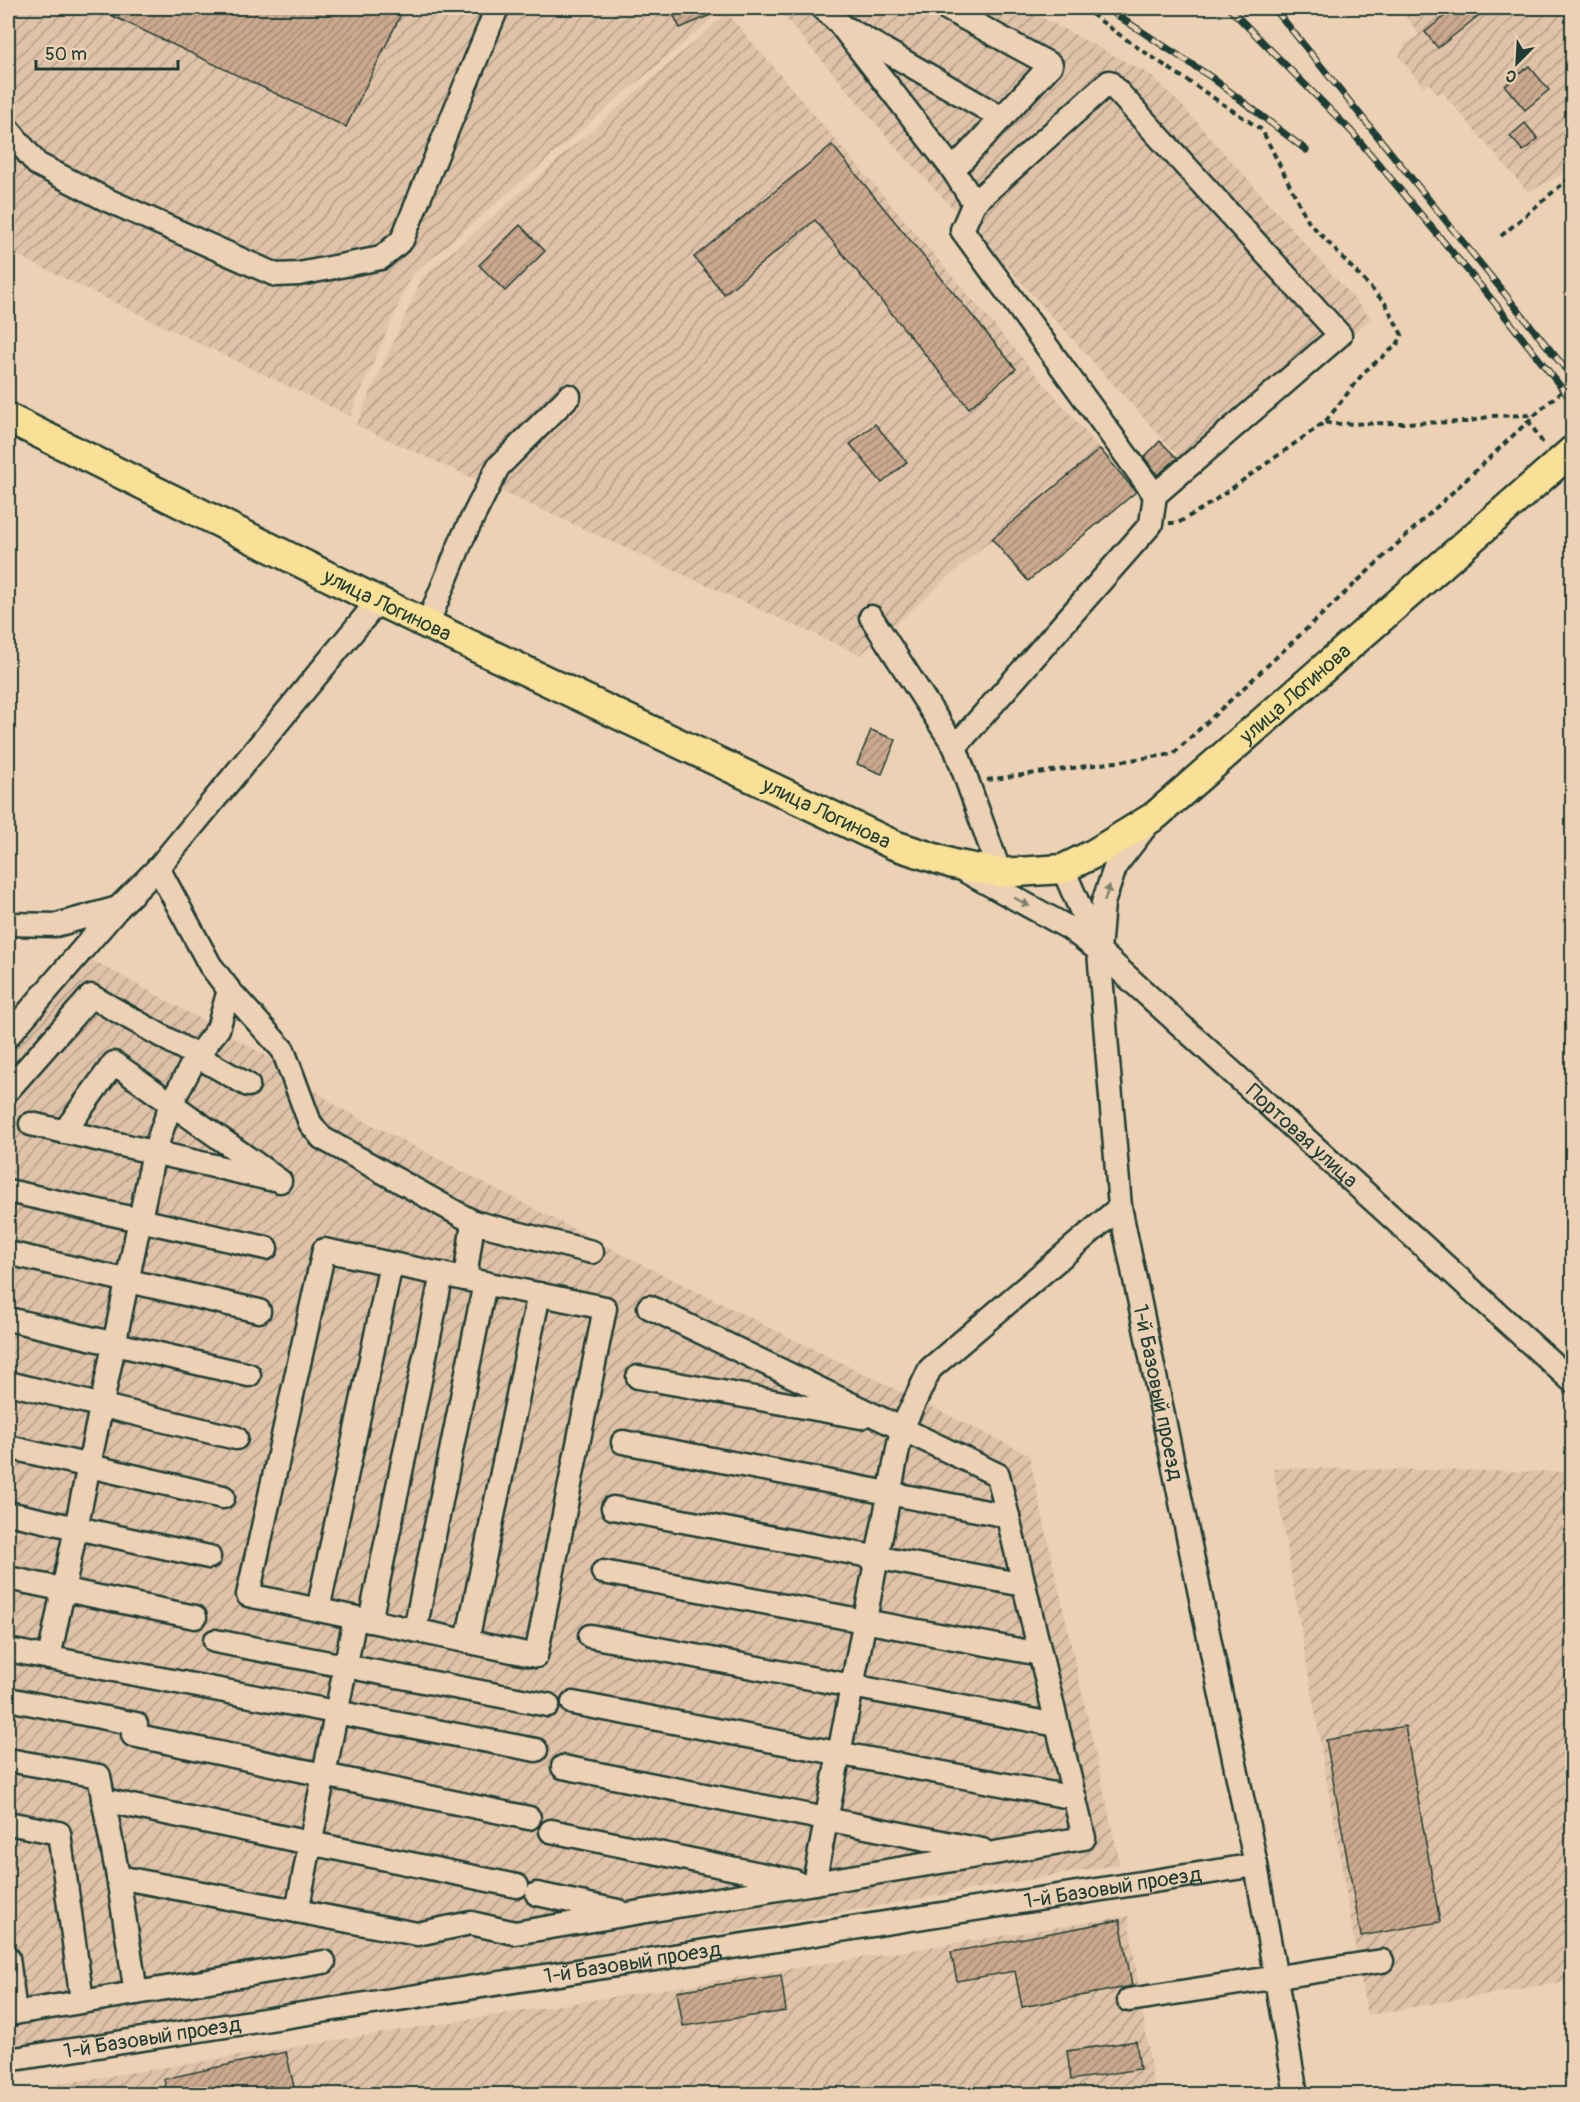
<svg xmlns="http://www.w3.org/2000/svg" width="1580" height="2102" font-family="Pangolin,sans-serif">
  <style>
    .industrial { fill: url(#industrial-furrows) }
    .building { fill: url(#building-hatch); stroke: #1f3d34; stroke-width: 1.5 }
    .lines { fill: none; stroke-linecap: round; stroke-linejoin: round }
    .minor-casing { stroke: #1f3d34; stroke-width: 27 }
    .major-casing { stroke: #1f3d34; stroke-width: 33 }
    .path { stroke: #1f3d34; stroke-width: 4; stroke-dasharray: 6 4.5; stroke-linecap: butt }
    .minor { stroke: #edd1b4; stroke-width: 22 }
    .major { stroke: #fadf96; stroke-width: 28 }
    .rail-casing { stroke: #1f3d34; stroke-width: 7 }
    .rail { stroke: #edd1b4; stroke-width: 4.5; stroke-dasharray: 14; stroke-linecap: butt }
    .oneway { fill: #7c806e }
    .labels { text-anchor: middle; stroke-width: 4.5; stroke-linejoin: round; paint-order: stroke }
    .street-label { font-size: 21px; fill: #1f3d34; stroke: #edd1b4 }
  </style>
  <defs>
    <pattern id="industrial-furrows" width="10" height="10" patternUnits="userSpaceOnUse" patternTransform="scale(1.5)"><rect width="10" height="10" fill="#dfc2a7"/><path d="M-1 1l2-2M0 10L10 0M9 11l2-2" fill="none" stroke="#b49f89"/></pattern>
    <pattern id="building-hatch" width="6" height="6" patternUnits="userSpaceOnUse" patternTransform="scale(1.5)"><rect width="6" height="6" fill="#cca98e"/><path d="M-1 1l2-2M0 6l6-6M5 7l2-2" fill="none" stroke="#a58b75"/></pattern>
  </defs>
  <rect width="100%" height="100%" fill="#edd1b4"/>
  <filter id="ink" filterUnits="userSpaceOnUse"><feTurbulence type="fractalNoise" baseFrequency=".0167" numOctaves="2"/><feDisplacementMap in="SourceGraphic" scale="12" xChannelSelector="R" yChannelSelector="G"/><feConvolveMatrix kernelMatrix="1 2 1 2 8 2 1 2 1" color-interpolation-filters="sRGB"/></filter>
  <g filter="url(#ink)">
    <g class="industrial">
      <polygon points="8,8 714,8 717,14 411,276 350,416 8,251"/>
      <polygon points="777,8 1024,8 1151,75 1184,108 1371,318 1194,474 995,253 902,154"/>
      <polygon points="1400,8 1572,8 1572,165 1559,176 1528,192 1442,92 1437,94 1429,83 1424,87 1399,57 1405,44 1419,35"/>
      <polygon points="727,13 1100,449 992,539 860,655 356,425 422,278"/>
      <polygon points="87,957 265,1055 338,1107 647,1267 1029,1455 1120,1864 511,1969 8,2047 8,1049"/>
      <polygon points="1273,1468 1572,1472 1572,1980 1367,2015"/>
      <polygon points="1128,1916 1155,2094 8,2094 8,2092"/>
    </g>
    <g class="building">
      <polygon points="96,8 404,8 346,127"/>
      <polygon points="670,8 727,8 680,28"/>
      <polygon points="1440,8 1488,8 1438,48 1425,32 1446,15"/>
      <polygon points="1529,66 1549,90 1525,110 1505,86"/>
      <polygon points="1525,123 1538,139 1523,151 1510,136"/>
      <polygon points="832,145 1016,369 969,408 815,220 724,294 694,257"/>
      <polygon points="520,225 545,251 505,291 479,265"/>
      <polygon points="875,424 907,462 882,483 850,444"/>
      <polygon points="1160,441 1177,458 1158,475 1144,457"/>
      <polygon points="1100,449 1136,492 1028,581 992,539"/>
      <polygon points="871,730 896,740 882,774 857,764"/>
      <polygon points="1405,1726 1440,1922 1361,1936 1326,1740"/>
      <polygon points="1120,1920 1132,1986 1022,2007 1015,1971 957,1981 951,1952"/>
      <polygon points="781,1975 786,2011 683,2026 677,1991"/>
      <polygon points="1136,2041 1140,2069 1071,2080 1067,2051"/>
      <polygon points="286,2052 295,2091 273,2094 271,2086 233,2094 167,2094 164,2079"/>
    </g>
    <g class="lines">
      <defs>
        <g id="minor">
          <polyline points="823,8 839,23 953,170"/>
          <polyline points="848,29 1002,118"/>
          <polyline points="8,129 37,164 105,199 276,275 299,274 381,258 402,240 497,8"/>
          <polyline points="974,203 962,230 1155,495"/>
          <polyline points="871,617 955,747 1151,524 1155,495 1340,335 1109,82 974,203 953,170 1051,65 946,8"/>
          <polyline points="427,625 463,537 498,467 569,396"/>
          <polyline points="955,747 1000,873"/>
          <path id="s1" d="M1147,825L1116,865L1103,903L1099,951L1120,1207L1256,1865L1296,2094"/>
          <polyline points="158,868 210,965 229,990 283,1050 310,1123 322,1138 473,1222 592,1252"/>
          <path id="s2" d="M1063,869L1099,951L1572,1381"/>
          <polyline points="967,872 1069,928 1098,950"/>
          <polyline points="8,924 56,925 118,908"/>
          <polyline points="8,1036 118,908 158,868 378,601"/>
          <polyline points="8,1090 91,996 248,1085"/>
          <polyline points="31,1124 270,1179"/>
          <polyline points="64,1132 114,1063 280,1181"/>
          <polyline points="8,1191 266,1248"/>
          <polygon points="324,1250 605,1308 536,1656 248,1595"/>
          <polyline points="8,1253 259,1311"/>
          <polyline points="465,1279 473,1222"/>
          <polyline points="8,1319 249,1375"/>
          <polyline points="638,1377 861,1417"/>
          <polyline points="8,1383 236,1438"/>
          <polyline points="623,1442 1008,1516"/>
          <polyline points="8,1447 223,1497"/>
          <polyline points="613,1508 1024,1585"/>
          <polyline points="8,1513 209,1557"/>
          <polyline points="603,1572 1040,1654"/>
          <polyline points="8,1578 195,1617"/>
          <polyline points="318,1610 391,1264"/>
          <polyline points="370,1621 442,1274"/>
          <polyline points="415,1630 485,1283"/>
          <polyline points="590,1636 1057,1725"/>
          <polyline points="215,1641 548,1705"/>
          <polyline points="467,1641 539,1294"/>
          <polyline points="8,1650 536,1750"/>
          <polyline points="49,1658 154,1152 171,1104 196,1057 218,1029 229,990"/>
          <polyline points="8,1699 136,1724 133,1735 529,1818"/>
          <polyline points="573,1703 1075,1798"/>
          <polyline points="8,1760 99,1776 118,1877 136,1993"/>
          <polyline points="563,1767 982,1850"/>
          <polyline points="103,1800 517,1886"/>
          <polyline points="8,1823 59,1833 82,2001"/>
          <polyline points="551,1831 794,1881"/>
          <polyline points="118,1877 417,1934 471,1923 515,1933 1084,1838 998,1475 649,1307"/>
          <polyline points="814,1883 902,1428 930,1369 1120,1207"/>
          <polyline points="537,1894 618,1911"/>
          <polyline points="297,1911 355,1618"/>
          <polyline points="8,1958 15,2013"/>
          <polyline points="1129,2000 1382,1961"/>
          <polyline points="8,2014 324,1962"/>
          <path id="s3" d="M8,2060L1256,1865"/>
        </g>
        <g id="major">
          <path id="s4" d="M8,418L378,601L894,845L953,864L1000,873L1063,869L1095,853L1155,816L1572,451"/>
        </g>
      </defs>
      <use href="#minor" class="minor-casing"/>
      <use href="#major" class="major-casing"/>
      <g class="path">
        <polyline points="1083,8 1131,43 1262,130 1308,221 1385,303 1402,335 1397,345 1365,371 1325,422 1211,503 1178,523 1169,523"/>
        <polyline points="1501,236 1572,176"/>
        <polyline points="1528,420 1544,445"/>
        <polyline points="1325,422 1332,424 1466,422 1492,416 1533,415"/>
        <polyline points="987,780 1173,754 1535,415 1572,382"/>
      </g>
      <use href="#minor" class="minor"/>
      <use href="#major" class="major"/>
      <defs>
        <g id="rail">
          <polyline points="1106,8 1211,77 1306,150"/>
          <polyline points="1229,8 1351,131 1494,302 1572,401"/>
          <polyline points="1274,8 1572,377"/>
        </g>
      </defs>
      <use href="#rail" class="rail-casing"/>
      <use href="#rail" class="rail"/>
    </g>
    <defs><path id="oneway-solid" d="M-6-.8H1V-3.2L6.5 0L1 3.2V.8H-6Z" transform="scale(1.5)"/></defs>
    <g class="oneway">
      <use href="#oneway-solid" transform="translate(1107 893) rotate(-71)"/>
      <use href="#oneway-solid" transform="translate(1022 902) rotate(29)"/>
    </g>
  </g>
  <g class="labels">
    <g class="street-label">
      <text dy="7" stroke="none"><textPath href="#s4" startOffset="423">улица Логинова</textPath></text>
      <text dy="7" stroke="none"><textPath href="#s4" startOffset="1449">улица Логинова</textPath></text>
      <text dy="7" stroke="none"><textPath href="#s4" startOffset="909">улица Логинова</textPath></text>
      <text dy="7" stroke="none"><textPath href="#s2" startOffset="364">Портовая улица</textPath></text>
      <text dy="7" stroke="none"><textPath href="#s1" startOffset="585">1-й Базовый проезд</textPath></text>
      <text dy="7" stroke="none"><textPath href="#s3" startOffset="1118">1-й Базовый проезд</textPath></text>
      <text dy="7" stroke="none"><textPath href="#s3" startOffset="632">1-й Базовый проезд</textPath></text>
      <text dy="7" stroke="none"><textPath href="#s3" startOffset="146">1-й Базовый проезд</textPath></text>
    </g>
  </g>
  <rect width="1580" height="2102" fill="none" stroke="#edd1b4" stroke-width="30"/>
  <rect x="15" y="15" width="1550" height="2072" fill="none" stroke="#1f3d34" stroke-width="2" filter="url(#ink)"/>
  <g transform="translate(1517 63) rotate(204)" stroke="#edd1b4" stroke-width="4.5" paint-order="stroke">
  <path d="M0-4.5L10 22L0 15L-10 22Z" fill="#1f3d34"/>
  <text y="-9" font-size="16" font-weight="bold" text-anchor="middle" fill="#1f3d34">С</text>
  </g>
  <path d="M36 60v9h142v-9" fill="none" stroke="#1f3d34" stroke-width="3"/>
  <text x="45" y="60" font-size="18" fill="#1f3d34" stroke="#edd1b4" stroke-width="4.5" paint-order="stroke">50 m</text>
</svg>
